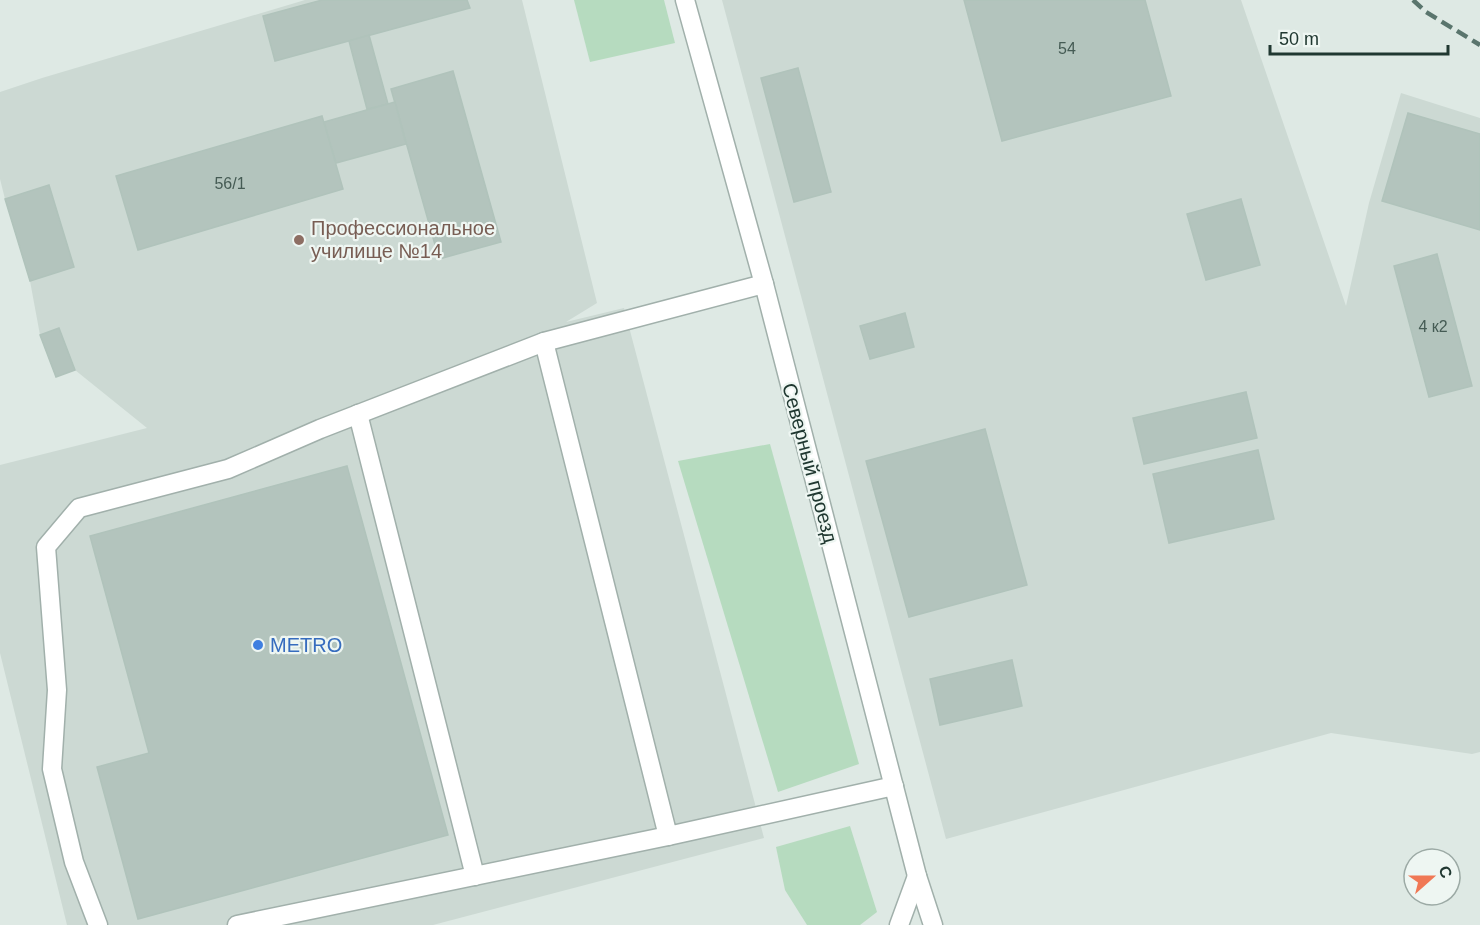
<svg xmlns="http://www.w3.org/2000/svg" width="1480" height="925" font-family="Helvetica,sans-serif">
  <style>
    .built { fill: #ccd9d3 }
    .green { fill: #b6dbbf }
    .building { fill: #b3c4bd; stroke: #b0c3bb; stroke-width: 1.5 }
    .lines { fill: none; stroke-linecap: round; stroke-linejoin: round }
    .minor-casing { stroke: #a1b0ab; stroke-width: 21 }
    .minor { stroke: #fff; stroke-width: 18 }
    .rail { stroke: #5a756d; stroke-width: 4.5; stroke-dasharray: 12 6; stroke-linecap: butt }
    .education-dot { fill: #8d6e63; stroke: #eef6f2; stroke-width: 2 }
    .shop-dot { fill: #3f7fe0; stroke: #eef6f2; stroke-width: 2 }
    .labels { text-anchor: middle; stroke-width: 4.5; stroke-linejoin: round; paint-order: stroke }
    .number-label { font-size: 16px; fill: #455b54 }
    .education-label { font-size: 20px; fill: #785e54; stroke: #eef6f2; text-anchor: start }
    .street-label { font-size: 20px; fill: #203831; stroke: #eef6f2 }
    .shop-label { font-size: 20px; fill: #366cbe; stroke: #eef6f2; text-anchor: start }
  </style>
  <rect width="100%" height="100%" fill="#dee9e4"/>
  <g class="built">
    <polygon points="305,0 522,0 597,303 566,322 624,308 764,838 433,925 67,925 0,653 0,465 147,428 75,370 56,377 40,335 30,281 5,199 0,179 0,92 42,78"/>
    <polygon points="722,0 1241,0 1346,306 1369,203 1401,93 1480,118 1480,752 1472,754 1331,733 946,839"/>
  </g>
  <g class="green">
    <polygon points="574,0 664,0 675,43 590,62"/>
    <polygon points="770,444 859,764 778,792 678,461"/>
    <polygon points="850,826 877,912 860,925 807,925 785,890 776,847"/>
  </g>
  <g class="building">
    <polygon points="322,0 467,0 470,8 275,61 263,16"/>
    <polygon points="964,0 1145,0 1171,96 1002,141"/>
    <polygon points="369,35 388,104 367,109 349,41"/>
    <polygon points="798,68 831,192 794,202 761,78"/>
    <polygon points="453,71 501,242 439,259 391,89"/>
    <polygon points="395,102 406,144 336,163 324,122"/>
    <polygon points="1408,113 1480,134 1480,230 1382,201"/>
    <polygon points="322,116 343,189 138,250 116,176"/>
    <polygon points="49,185 74,267 30,281 5,199"/>
    <polygon points="1241,199 1260,265 1206,280 1187,214"/>
    <polygon points="1437,254 1472,386 1429,397 1394,266"/>
    <polygon points="905,313 914,347 870,359 860,326"/>
    <polygon points="59,328 75,370 56,377 40,335"/>
    <polygon points="1246,392 1257,438 1144,464 1133,418"/>
    <polygon points="985,429 1027,585 909,617 866,461"/>
    <polygon points="1258,450 1274,519 1169,543 1153,474"/>
    <polygon points="347,466 448,835 138,919 97,767 149,753 90,536"/>
    <polygon points="1012,660 1022,706 940,725 930,679"/>
  </g>
  <g class="lines">
    <defs>
      <g id="minor">
        <polyline points="685,0 764,284 917,876 933,925"/>
        <polyline points="764,284 544,342 668,836 894,786"/>
        <polyline points="358,414 475,876"/>
        <polyline points="98,925 74,862 52,769 57,690 46,547 79,508 228,469 320,429 544,342"/>
        <polyline points="237,925 668,836"/>
        <polyline points="899,925 917,876"/>
      </g>
    </defs>
    <use href="#minor" class="minor-casing"/>
    <use href="#minor" class="minor"/>
    <polyline class="rail" points="1413,0 1426,12 1480,45"/>
  </g>
  <circle class="education-dot" cx="299" cy="240" r="6"/>
  <circle class="shop-dot" cx="258" cy="645" r="6"/>
  <g class="labels">
    <g class="number-label">
      <text x="1067" y="54">54</text>
      <text x="230" y="189">56/1</text>
      <text x="1433" y="332">4 к2</text>
    </g>
    <g class="education-label">
      <text x="311" y="235">Профессиональное<tspan x="311" dy="23">училище №14</tspan></text>
    </g>
    <g class="street-label">
      <text transform="translate(810 463) rotate(75)" y="7">Северный проезд</text>
    </g>
    <g class="shop-label">
      <text x="270" y="652">METRO</text>
    </g>
  </g>
  <g transform="translate(1432 877) rotate(69)"><circle r="28" fill="#eef6f2" stroke="#9caaa5" stroke-width="1.5"/>
  <path d="M0-4.5L10 22L0 15L-10 22Z" fill="#f07855"/>
  <text y="-9" font-size="16" font-weight="bold" text-anchor="middle" fill="#203831">С</text>
  </g>
  <path d="M1270 45v9h178v-9" fill="none" stroke="#203831" stroke-width="3"/>
  <text x="1279" y="45" font-size="18" fill="#203831" stroke="#eef6f2" stroke-width="4.5" paint-order="stroke">50 m</text>
</svg>
